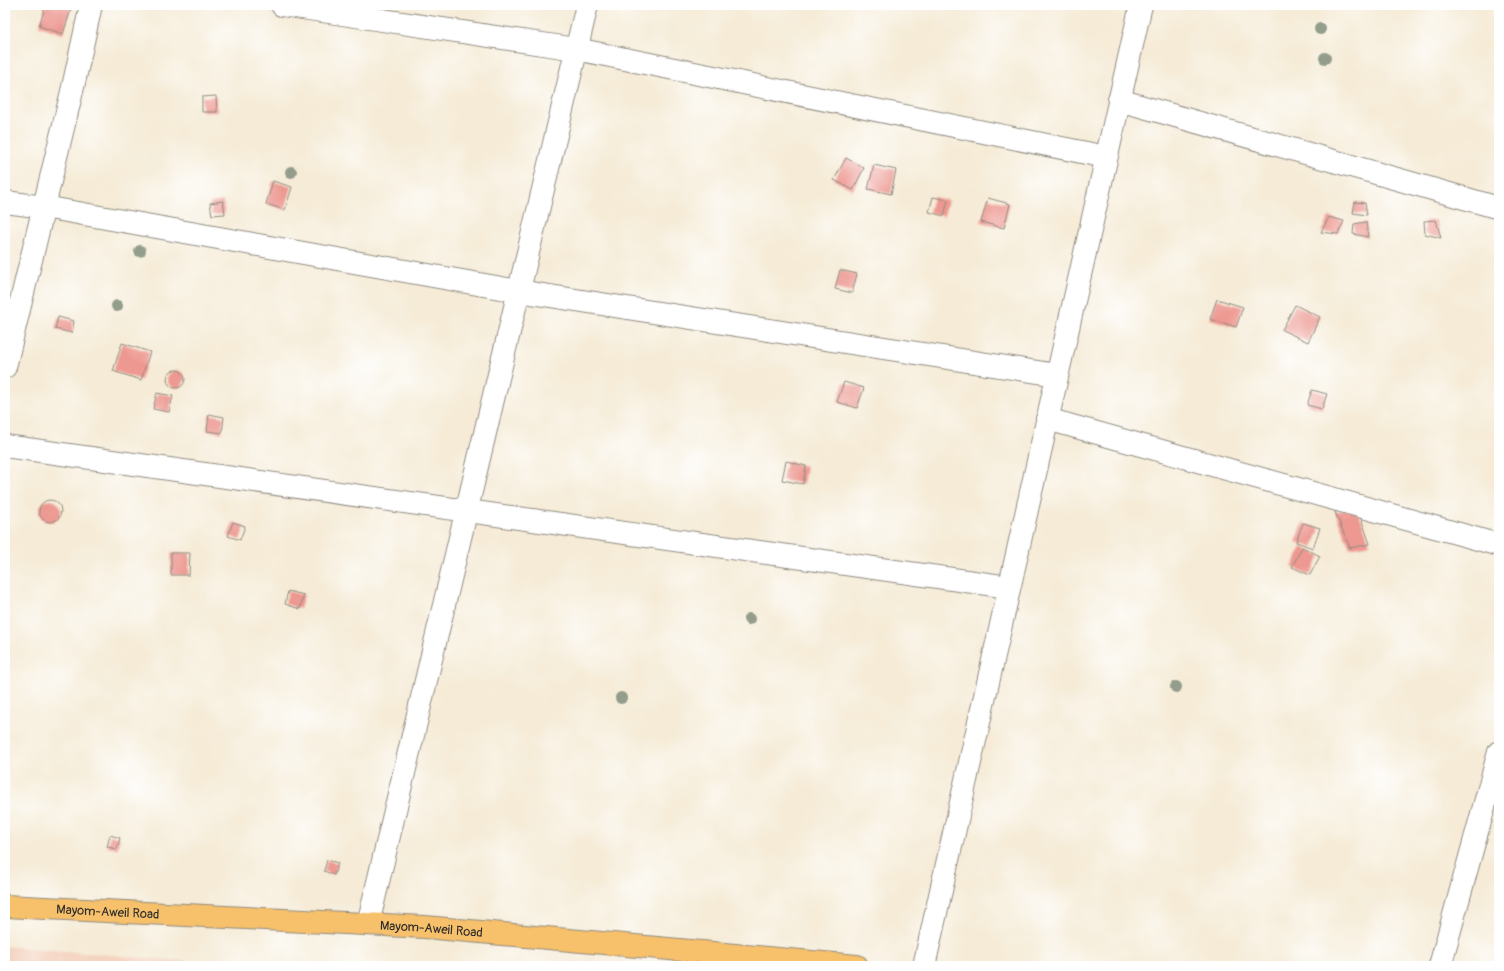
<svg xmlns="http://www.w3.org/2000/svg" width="1504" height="971" font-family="Pangolin,sans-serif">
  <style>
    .built { fill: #f4d3c0 }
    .building { fill: #ed9891 }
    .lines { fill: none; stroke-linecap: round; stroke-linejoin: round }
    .minor-casing { stroke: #908b80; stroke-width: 24 }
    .major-casing { stroke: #908b80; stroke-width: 24 }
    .minor { stroke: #fff; stroke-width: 22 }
    .major { stroke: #f7c06b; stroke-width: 22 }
    .tree { fill: #939d8b }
    .labels { text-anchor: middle; stroke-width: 4; stroke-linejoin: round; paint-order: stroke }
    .street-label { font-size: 13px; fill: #2b2b2b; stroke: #fff }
  </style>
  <rect width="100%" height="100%" fill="#fff"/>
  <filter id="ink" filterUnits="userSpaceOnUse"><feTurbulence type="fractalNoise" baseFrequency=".025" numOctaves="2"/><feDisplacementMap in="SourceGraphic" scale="8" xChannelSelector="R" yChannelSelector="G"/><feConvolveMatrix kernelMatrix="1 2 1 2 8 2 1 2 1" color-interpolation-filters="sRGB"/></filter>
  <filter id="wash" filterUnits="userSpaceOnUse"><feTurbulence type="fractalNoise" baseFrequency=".012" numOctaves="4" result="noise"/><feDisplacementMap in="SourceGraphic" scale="16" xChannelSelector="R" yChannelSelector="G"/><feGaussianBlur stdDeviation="0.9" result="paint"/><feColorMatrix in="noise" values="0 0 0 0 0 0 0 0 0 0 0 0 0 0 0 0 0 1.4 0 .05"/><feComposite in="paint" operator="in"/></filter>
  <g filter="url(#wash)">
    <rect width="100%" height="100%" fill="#f5ebd6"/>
    <polygon class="built" points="5,946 242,966 5,966"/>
    <g id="blocks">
      <g class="building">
        <polygon points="46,5 58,5 71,9 63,34 39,26"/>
        <polygon points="216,96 217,112 202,112 202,97"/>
        <polygon points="846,158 864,168 853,190 834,180"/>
        <polygon points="874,165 896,170 891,194 868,189"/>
        <polygon points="273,181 292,187 285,210 266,204"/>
        <polygon points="933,197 948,200 944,216 929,212"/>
        <polygon points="988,198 1010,204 1004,228 981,222"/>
        <polygon points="223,201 225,214 212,215 210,203"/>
        <polygon points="1355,202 1365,203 1367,215 1353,213"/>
        <polygon points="1329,217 1344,221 1338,234 1321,232"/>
        <polygon points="1436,220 1441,238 1425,234 1424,221"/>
        <polygon points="1366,222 1368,237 1353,234 1354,224"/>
        <polygon points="840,270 857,274 852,293 835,289"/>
        <polygon points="1217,299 1243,307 1236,327 1210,319"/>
        <polygon points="1295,305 1320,317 1308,342 1282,330"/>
        <polygon points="58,317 74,321 72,333 55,329"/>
        <polygon points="122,343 150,352 141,380 113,371"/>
        <circle cx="176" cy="379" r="9"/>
        <polygon points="844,382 864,388 857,408 837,402"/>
        <polygon points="1312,390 1327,394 1322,409 1307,405"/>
        <polygon points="157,393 173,396 169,412 153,409"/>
        <polygon points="209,414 224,417 222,433 207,431"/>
        <polygon points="786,461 806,466 803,484 782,480"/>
        <circle cx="50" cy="511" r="11"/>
        <polygon points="1357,507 1370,544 1350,548 1335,512"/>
        <polygon points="233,522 245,526 240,540 228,536"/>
        <polygon points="1303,523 1320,528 1313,548 1296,542"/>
        <polygon points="1302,547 1320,556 1310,575 1292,567"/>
        <polygon points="171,553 190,553 189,575 171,575"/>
        <polygon points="288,591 304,595 300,609 285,604"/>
        <polygon points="110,835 120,838 117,849 107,847"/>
        <polygon points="327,860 338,863 334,875 324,871"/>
      </g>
    </g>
  </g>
  <g filter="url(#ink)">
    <use href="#blocks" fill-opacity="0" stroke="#908b80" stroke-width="1"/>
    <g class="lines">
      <defs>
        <g id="minor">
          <polyline points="282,5 576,49 1106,157"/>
          <polyline points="1119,100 1499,208"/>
          <polyline points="5,202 44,207 518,291 1057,375"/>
          <polyline points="5,367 73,87 91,5"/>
          <polyline points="1047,419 1499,545"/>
          <polyline points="5,446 1009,587"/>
          <polyline points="368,924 587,5"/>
          <polyline points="924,966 1141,5"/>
          <polyline points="1440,966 1499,752"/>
        </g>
        <g id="major">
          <path id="s1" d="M5,906L425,927L857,966"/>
        </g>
      </defs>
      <use href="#minor" class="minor-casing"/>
      <use href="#major" class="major-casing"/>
      <use href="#minor" class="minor"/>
      <use href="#major" class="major"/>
    </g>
    <g class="tree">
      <circle cx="1320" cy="29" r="6"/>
      <circle cx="1325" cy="58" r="6"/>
      <circle cx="291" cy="172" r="6"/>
      <circle cx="140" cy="251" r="6"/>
      <circle cx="117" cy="306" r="6"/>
      <circle cx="749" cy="619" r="6"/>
      <circle cx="1176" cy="687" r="6"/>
      <circle cx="621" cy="698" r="6"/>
    </g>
  </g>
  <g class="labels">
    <g class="street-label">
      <text dy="5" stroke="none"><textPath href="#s1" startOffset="103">Mayom-Aweil Road</textPath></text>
      <text dy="5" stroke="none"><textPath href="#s1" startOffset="427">Mayom-Aweil Road</textPath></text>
    </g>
  </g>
  <rect width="1504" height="971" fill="none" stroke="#fff" stroke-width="20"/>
</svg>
